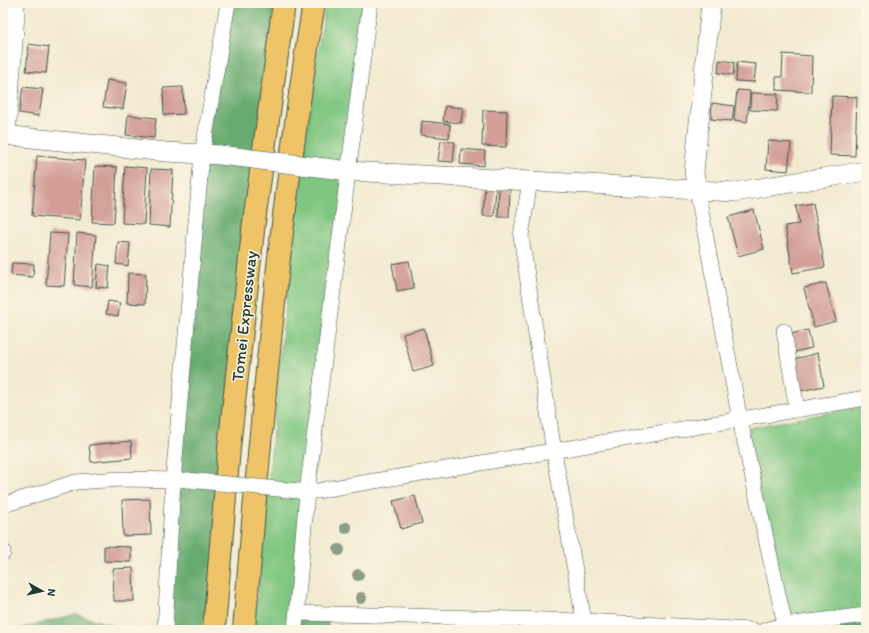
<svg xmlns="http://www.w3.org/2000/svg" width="869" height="633" font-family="Itim,sans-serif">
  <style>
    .green { fill: #7fc681; stroke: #4f825a }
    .forest { fill: #67ab6f; stroke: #437452 }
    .building { fill: #d29e96 }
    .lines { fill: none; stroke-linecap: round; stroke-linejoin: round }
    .minor-casing { stroke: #3f574c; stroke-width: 16 }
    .tertiary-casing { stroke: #3f574c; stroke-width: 20 }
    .motorway-casing { stroke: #3f574c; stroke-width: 24 }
    .minor { stroke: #fff; stroke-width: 15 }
    .tertiary { stroke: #fff; stroke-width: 19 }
    .motorway { stroke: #efc469; stroke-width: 22 }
    .minor-bridge-casing { stroke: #3f574c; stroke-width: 16; stroke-linecap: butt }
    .tertiary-bridge-casing { stroke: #3f574c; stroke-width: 20; stroke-linecap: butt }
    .minor-bridge { stroke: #fff; stroke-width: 15 }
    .tertiary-bridge { stroke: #fff; stroke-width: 19 }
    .tree { fill: #8c9e85 }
    .labels { text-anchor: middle; stroke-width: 3; stroke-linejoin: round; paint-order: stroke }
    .street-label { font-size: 17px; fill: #1f3d34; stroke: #fcf5e5 }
  </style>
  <rect width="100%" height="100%" fill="#fcf5e5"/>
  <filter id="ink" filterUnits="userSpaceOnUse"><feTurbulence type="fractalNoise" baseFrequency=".025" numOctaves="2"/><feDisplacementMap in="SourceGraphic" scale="8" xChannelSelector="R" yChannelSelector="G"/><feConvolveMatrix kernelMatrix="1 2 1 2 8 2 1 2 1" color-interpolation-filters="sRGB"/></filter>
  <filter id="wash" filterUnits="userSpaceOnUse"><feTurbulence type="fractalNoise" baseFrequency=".012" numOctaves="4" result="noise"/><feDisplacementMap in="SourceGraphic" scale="16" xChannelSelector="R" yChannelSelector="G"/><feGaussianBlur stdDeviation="0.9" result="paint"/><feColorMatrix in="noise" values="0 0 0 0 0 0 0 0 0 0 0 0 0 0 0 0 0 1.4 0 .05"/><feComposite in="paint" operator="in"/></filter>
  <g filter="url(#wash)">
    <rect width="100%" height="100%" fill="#f3ebd1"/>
    <g class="green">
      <polygon points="326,3 372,3 295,630 254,630 283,328 314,75"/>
      <polygon points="866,406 866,615 785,625 748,428"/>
    </g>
    <g class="forest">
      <polygon points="226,3 274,3 218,630 160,630 213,90"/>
      <polygon points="297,613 328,614 328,630 295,630"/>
      <polygon points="76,614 127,630 18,630 18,629"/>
      <polygon points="866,615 866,630 766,630"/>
    </g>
    <g id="blocks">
      <g class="building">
        <polygon points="29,44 49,47 46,73 26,71"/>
        <polygon points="783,54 812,56 811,92 776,90 776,77 782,77"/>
        <polygon points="719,60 734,62 733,75 718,73"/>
        <polygon points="737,62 756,64 754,82 736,81"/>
        <polygon points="107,80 127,83 123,109 103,107"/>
        <polygon points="23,87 43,89 39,116 19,113"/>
        <polygon points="183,87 184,114 164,115 163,88"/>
        <polygon points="737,90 750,91 747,122 734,120"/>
        <polygon points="751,93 778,94 777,111 750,110"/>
        <polygon points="832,96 857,97 855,156 830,155"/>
        <polygon points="712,103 734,106 732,121 711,119"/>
        <polygon points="445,106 463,108 461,123 443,121"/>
        <polygon points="483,110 507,111 506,147 482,146"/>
        <polygon points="128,115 156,118 154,138 126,135"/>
        <polygon points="422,121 450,124 449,138 421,135"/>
        <polygon points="441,141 455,142 453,162 438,161"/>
        <polygon points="768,141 791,143 788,171 766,169"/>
        <polygon points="461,149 485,151 484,166 460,164"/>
        <polygon points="37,156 85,160 80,220 32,216"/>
        <polygon points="95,166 117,167 114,223 92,222"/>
        <polygon points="125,166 147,168 144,224 122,223"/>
        <polygon points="151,169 173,170 170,227 149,225"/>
        <polygon points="485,187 496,187 494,216 483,216"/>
        <polygon points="499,188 510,189 509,217 498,217"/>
        <polygon points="813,203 825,267 793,273 785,226 799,224 796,206"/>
        <polygon points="754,210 764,249 738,256 728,217"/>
        <polygon points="50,233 68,234 64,286 46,285"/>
        <polygon points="77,233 96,235 92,287 74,285"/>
        <polygon points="118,242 130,243 128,266 116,264"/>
        <polygon points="409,261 414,288 397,291 392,264"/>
        <polygon points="12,263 34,264 33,277 11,275"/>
        <polygon points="98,264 110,266 108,288 96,287"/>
        <polygon points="128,273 146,274 145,304 127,303"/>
        <polygon points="826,283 836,321 814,327 804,288"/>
        <polygon points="108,301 120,303 118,316 106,314"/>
        <polygon points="424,328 434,366 413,372 403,334"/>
        <polygon points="808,330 812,348 790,353 786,335"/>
        <polygon points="818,353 824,386 800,391 795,359"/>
        <polygon points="131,441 132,458 91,462 89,445"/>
        <polygon points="415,496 422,523 401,529 393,501"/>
        <polygon points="150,499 151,535 123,536 122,500"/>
        <polygon points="104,546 131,547 131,562 104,561"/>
        <polygon points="133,568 134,601 114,601 113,569"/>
      </g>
    </g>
  </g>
  <g filter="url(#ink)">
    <use href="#blocks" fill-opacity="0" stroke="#3f574c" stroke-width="1"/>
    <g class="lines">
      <defs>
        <g id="minor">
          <polyline points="530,181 521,236 554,452 584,621"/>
          <polyline points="697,190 740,420 785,625"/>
          <polyline points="784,331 797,410"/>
          <polyline points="299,491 319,491 327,489 866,398"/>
          <polyline points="3,505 76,482 121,479 182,480"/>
          <polyline points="3,551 3,553"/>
          <polyline points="297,613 584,621 753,630"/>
          <polyline points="165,630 173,481 202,154 228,3"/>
          <polyline points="295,630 307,492 370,3"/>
          <polyline points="765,630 785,625 866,615"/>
        </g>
        <g id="tertiary">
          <polyline points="3,135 166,152 220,155"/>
          <polyline points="6,135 15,15 15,3"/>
          <polyline points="334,169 348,171 735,192 866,171"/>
          <polyline points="697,190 694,172 711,3"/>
        </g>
        <g id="motorway">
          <polyline points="214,630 229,448 254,222 284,3"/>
          <path d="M244,630C261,420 280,211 314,3"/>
        </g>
      </defs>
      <use href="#minor" class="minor-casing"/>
      <use href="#tertiary" class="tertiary-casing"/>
      <use href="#motorway" class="motorway-casing"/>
      <use href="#minor" class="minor"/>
      <use href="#tertiary" class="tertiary"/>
      <use href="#motorway" class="motorway"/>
      <defs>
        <polyline id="minor-bridge" points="188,480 298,491"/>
        <polyline id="tertiary-bridge" points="220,155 334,169"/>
      </defs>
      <use href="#minor-bridge" class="minor-bridge-casing"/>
      <use href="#tertiary-bridge" class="tertiary-bridge-casing"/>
      <use href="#minor-bridge" class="minor-bridge"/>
      <use href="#tertiary-bridge" class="tertiary-bridge"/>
    </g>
    <g class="tree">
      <circle cx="346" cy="528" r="6"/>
      <circle cx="339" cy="550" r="6"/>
      <circle cx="358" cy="575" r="6"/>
      <circle cx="361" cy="598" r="6"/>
    </g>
  </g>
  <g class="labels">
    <g class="street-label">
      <text transform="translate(244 316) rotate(-84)" y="6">Tomei Expressway</text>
    </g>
  </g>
  <rect width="869" height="633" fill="none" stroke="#fcf5e5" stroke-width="16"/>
  <g transform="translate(42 591) rotate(98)" stroke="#fcf5e5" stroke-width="3" paint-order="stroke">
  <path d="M0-3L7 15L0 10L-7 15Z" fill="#1f3d34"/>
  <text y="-6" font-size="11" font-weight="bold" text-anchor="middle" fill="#1f3d34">N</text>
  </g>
</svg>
